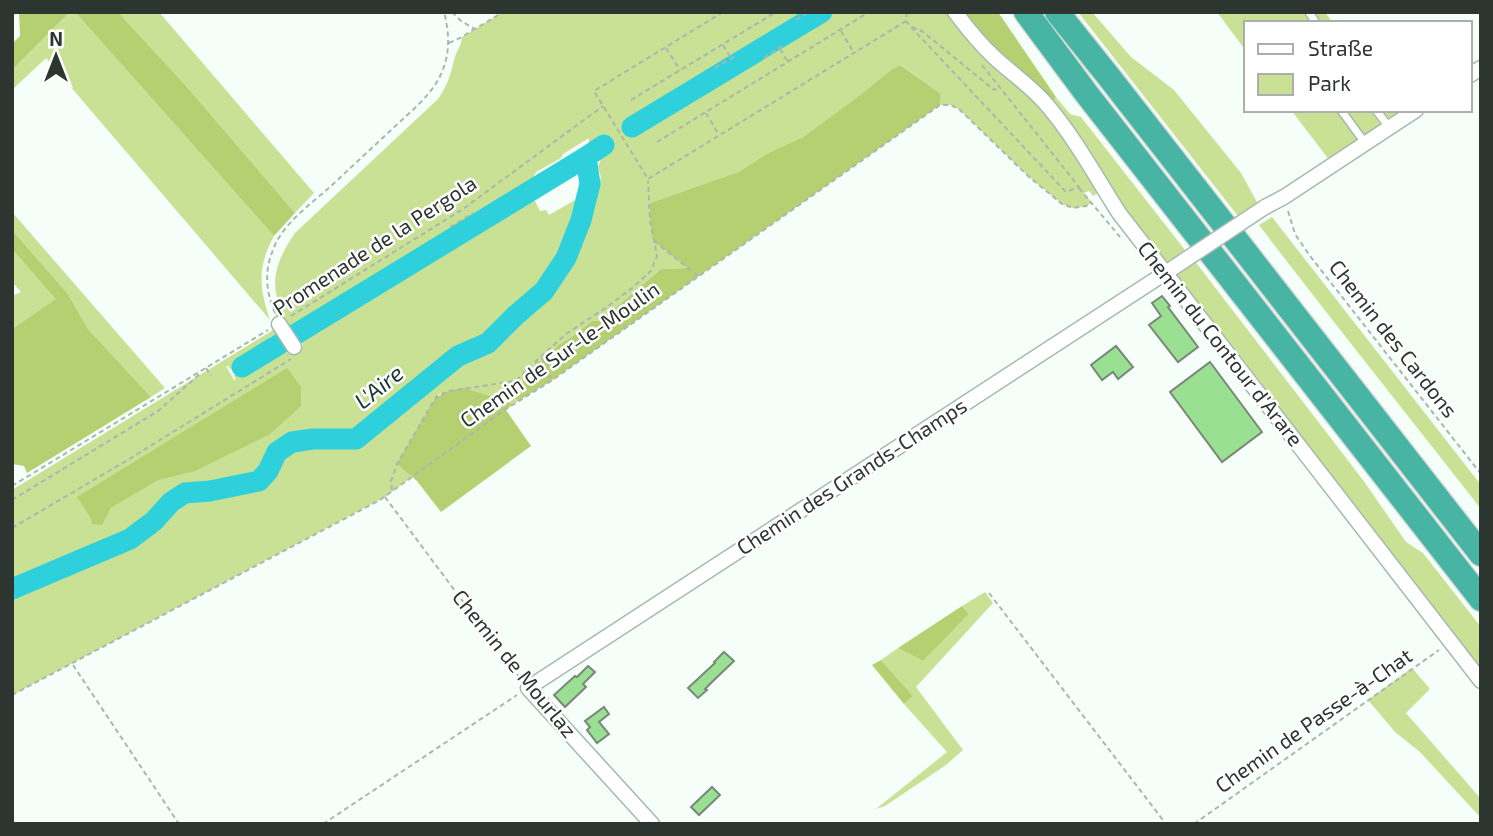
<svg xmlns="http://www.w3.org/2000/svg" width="1493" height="836" font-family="'Exo 2',sans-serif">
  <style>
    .green { fill: #c9e194; fill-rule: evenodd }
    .forest { fill: #b4d071 }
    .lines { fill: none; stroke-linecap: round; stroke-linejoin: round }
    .river { stroke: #2ed1db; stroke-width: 21 }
    .building { fill: #9ae093; stroke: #7a8778; stroke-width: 2 }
    .lane-casing { stroke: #a6b9af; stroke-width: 10 }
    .street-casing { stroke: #a6b9af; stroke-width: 17 }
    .highway-casing { stroke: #d9dbda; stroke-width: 27 }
    .path { stroke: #adb5b1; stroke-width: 2; stroke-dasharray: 5 3.5; stroke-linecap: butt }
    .lane { stroke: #fff; stroke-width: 7 }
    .street { stroke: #fff; stroke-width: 14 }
    .highway { stroke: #47b4a4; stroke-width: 24 }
    .street-bridge-casing { stroke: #a6b9af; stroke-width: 17; stroke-linecap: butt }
    .street-bridge { stroke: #fff; stroke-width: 14 }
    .labels { text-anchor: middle; stroke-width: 5; stroke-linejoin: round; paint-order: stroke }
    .street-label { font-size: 21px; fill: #2d3531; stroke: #fff }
    .water-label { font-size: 23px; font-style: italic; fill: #1c3536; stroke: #fff }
  </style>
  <rect width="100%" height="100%" fill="#f6fefa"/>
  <g class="green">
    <path d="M70,12H75L274,236C257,267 259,287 270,320L46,58L12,90V70Z"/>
    <polygon points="118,12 159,12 314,193 295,213 187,87"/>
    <path d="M503,12H955L1012,71L1104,189L1093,196L1089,191L1084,193L1092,203L1086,206L1073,208L1062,204L1028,176L960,110L951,105H940L941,94L902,65L892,69L860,95L803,137L770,152L738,172L650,203L689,268L661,269L600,321H592L570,338L558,345L543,366L536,360L514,396L518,401L512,405L510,402L441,393L436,397L398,464L412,477L385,497L12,695V490L273,330L276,334L270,337L272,341L236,362L231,370L228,366H226L234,380L236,379L233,375L244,374L278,351L281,355L287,352L289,354L303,345L301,340L474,237L520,205L535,201L540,211L546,210L549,215L596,188L601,178L598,167L606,145L589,142V138L563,154L561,158L536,172L533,178L283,330L279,324L274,310L280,306C268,279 280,255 295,233L438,99C450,82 450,73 456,54C459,47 461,45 462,37ZM195,471L158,479L111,508L92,524L90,517L78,498V497Z"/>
    <polygon points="1078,12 1092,12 1131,57 1174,90 1241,173 1258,204 1238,216"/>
    <polygon points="1217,12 1325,12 1333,23 1246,23 1246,51"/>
    <polygon points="1056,97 1070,114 1081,117 1185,250 1169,261 1163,263 1133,224 1052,102"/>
    <polygon points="1291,110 1399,110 1402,115 1330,161"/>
    <polygon points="12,212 165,388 151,397 88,329 68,294 12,230"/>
    <path d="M1272,217L1481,485V509C1407,414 1332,321 1259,225Z"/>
    <polygon points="12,249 57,299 12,329 12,296 21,292 12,282"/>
    <polygon points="1194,260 1363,480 1406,542 1423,553 1481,627 1481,675 1174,274"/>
    <polygon points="985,592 993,603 916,687 963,750 946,765 885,806 876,809 947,752 904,704 913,696 881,660 898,648 923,661 969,614 962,606"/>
    <polygon points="1412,668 1430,689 1406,713 1481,799 1481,818 1420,752 1395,732 1368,700"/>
  </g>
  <g class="forest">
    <polygon points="70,12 12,70 12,44 20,36 19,13"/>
    <polygon points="75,12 118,12 187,87 295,213 274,236"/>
    <polygon points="963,12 998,12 1056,97 1052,102 1022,72 994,49"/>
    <polygon points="901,65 941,94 940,105 551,381 518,401 513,396 537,360 543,365 558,345 570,338 592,321 600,321 661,269 688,268 653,240 650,220 650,203 738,172 770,152 803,137 860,95 892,69"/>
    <polygon points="12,230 68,294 88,329 151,397 27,473 24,466 12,464 12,329 56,299 12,249"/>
    <polygon points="287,368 301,387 301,406 270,434 195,471 158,480 111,508 102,525 92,524 90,517 77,497"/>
    <polygon points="463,388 510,402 512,405 506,410 531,446 441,512 417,481 397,464 436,397 449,391"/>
    <polygon points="962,606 969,614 923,661 898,648"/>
    <polygon points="881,660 913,696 904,704 872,665"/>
  </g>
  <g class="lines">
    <g class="river">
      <polyline points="632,127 822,12"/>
      <polyline points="242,367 586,157"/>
      <polyline points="12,589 130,539 154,521 171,502 185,493 210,491 259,481 268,471 277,452 292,442 313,439 356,439 458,356 488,343 516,315 544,291 566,258 581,220 590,184 586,157 604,145"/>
    </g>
  </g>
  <g class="building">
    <polygon points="1162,296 1170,306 1168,307 1198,347 1178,362 1149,325 1161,316 1152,303"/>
    <polygon points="1116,346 1133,367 1118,379 1113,372 1102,380 1091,365"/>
    <polygon points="1210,362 1262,432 1222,462 1170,392"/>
    <polygon points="724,652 734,661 712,682 705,689 707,690 698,698 688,688 715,663 714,662"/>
    <polygon points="588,666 595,672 583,684 586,687 565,707 554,695 575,676 577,677"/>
    <polygon points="604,707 609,714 599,722 609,734 597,743 587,730 590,727 585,721"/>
    <polygon points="712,787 720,795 699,815 691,807"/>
  </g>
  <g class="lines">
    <defs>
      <g id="lane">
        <polyline points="1309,12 1316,23"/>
        <polyline points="1341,110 1365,143"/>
        <polyline points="1376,110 1389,127"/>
      </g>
      <g id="street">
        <path d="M955,12C967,28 980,44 994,57C1012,74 1031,86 1047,105C1075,138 1096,177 1119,213L1481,681"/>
        <polyline points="1470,75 1481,68"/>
        <polyline points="1265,207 1284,197 1416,110"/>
        <polyline points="279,324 294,347"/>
        <polyline points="652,824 528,688 1176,266"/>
      </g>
      <g id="highway">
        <polyline points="1026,12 1086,93 1481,599"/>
        <polyline points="1057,12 1109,77 1481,554"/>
      </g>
    </defs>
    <use href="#lane" class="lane-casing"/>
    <use href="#street" class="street-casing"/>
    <use href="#highway" class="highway-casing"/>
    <g class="path">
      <polyline points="452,12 461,21 475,29 503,12"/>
      <polyline points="723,12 594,91 648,179 906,21"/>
      <polyline points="907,12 906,21 910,26 1066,192 1079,187 982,65"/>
      <polyline points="796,20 809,12"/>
      <polyline points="912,27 922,31 994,90 999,87"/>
      <polyline points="841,31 854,53"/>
      <polyline points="449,43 462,37 474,29"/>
      <polyline points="723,45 731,58"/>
      <polyline points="666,48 680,70"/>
      <polyline points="780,49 788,62"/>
      <polyline points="764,58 785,44"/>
      <polyline points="715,68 737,55"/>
      <polyline points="631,100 776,12"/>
      <polyline points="706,113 719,135"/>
      <polyline points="657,142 869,12"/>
      <polyline points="1079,188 1120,237"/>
      <polyline points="1288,211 1295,234 1310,256 1481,474"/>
      <polyline points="450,227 473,213"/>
      <polyline points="654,241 698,276"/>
      <path d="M275,313C266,291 264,272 273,250C282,224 311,204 331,186C360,159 389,132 418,105C446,78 454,50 444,12"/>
      <polyline points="291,316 463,209 603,106"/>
      <polyline points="542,358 551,381"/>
      <polyline points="206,368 211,376"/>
      <polyline points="12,486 268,330"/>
      <polyline points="392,490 391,481 397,464 436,397 449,391 515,381 520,377 537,360 566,334 604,309 631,289 651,271 657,256 650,220 648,181"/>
      <polyline points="385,497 520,678"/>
      <polyline points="12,500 158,411 202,372"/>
      <polyline points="12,528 126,461 291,359"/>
      <polyline points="989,593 1166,824"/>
      <polyline points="73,665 179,824"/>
      <polyline points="12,695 380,500 506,409 551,381 940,105 951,105 960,110 1028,176 1062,204 1073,208 1086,206 1092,203"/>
      <polyline points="323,824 517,695"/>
      <polyline points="1194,824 1439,650"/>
    </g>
    <use href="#lane" class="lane"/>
    <use href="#street" class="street"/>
    <use href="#highway" class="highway"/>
    <defs>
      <polyline id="street-bridge" points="1176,266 1265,207"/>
    </defs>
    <use href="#street-bridge" class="street-bridge-casing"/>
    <use href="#street-bridge" class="street-bridge"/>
  </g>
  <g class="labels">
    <g class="street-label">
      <text transform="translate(375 246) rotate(-33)" y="7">Promenade de la Pergola</text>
      <text transform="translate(1393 339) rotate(52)" y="7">Chemin des Cardons</text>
      <text transform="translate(1220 344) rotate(52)" y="7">Chemin du Contour d'Arare</text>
      <text transform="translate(560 355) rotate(-35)" y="7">Chemin de Sur-le-Moulin</text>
      <text transform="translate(852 477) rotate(-33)" y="7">Chemin des Grands-Champs</text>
      <text transform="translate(514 664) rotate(51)" y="7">Chemin de Mourlaz</text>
      <text transform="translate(1314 721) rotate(-35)" y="7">Chemin de Passe-à-Chat</text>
    </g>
    <g class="water-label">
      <text transform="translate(379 387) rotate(-39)" y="8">L'Aire</text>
    </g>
  </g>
  <rect width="1493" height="836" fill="none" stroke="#2d3531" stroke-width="28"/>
  <rect x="1244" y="21" width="228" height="91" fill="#ffffff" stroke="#abaead" stroke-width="2"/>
  <rect x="1258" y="44" width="35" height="10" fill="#ffffff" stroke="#abaead" stroke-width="2"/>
  <text x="1308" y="56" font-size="21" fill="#2d3531">Straße</text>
  <rect x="1258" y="74" width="35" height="21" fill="#c9e194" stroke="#abaead" stroke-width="2"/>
  <text x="1308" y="91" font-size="21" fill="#2d3531">Park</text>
  <g transform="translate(56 56)" stroke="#ffffff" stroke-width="5" paint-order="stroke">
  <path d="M0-5L12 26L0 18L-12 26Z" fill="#2d3531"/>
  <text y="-10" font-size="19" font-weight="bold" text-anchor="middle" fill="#2d3531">N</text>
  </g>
</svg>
